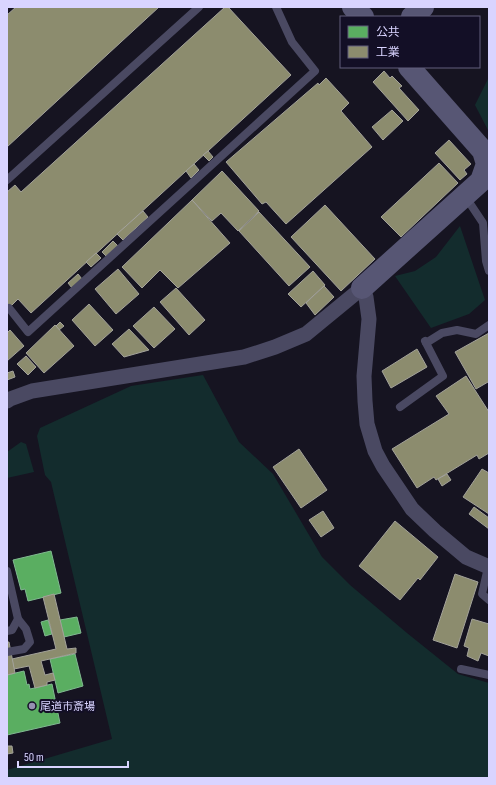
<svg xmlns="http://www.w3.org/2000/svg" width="496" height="785" font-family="'Sofia Sans Condensed','Noto Sans JP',sans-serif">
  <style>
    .green { fill: #132c2d }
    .public { fill: #5aae61; stroke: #80b990 }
    .industry { fill: #8c8c6e; stroke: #a3a29a }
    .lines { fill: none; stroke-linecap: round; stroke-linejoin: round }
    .lane { stroke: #4a4962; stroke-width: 8 }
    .street { stroke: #4a4962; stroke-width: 15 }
    .secondary { stroke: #575674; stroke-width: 22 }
    .poi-dot { fill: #9591b1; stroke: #130f26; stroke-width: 1.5 }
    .labels { text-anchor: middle; stroke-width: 4; stroke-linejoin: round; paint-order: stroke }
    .poi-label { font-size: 11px; fill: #d9d4ff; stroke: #130f26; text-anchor: start }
  </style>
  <rect width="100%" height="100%" fill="#161421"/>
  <g class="green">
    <polygon points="489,77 489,132 475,105"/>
    <polygon points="460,226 485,300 469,314 431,328 395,276 415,271 436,257"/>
    <polygon points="203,375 239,442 273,474 322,557 350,585 407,633 458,674 489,683 489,778 7,778 7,770 112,739 51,482 45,475 37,436 40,428 131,386"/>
    <polygon points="21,442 26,444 34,472 7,478 7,452"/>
  </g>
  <g class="public">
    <polygon points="51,551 61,593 28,601 25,589 21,590 13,560"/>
    <polygon points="77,617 81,633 64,637 60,620"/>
    <polygon points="48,620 52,634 45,636 41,622"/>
    <polygon points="75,654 83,686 58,693 50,659"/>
    <polygon points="24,671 27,685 29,684 30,689 52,684 60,723 7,735 7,675"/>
  </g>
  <g class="industry">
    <polygon points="16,7 159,7 7,147 7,15"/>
    <polygon points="225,7 228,7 291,75 31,313 18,299 7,310 7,192 15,185 21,192"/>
    <polygon points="384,71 390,78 392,76 402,86 399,88 419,110 408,121 373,82"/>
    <polygon points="326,78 349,103 341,111 372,147 286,224 266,202 262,204 226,162 318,83 319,85"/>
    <polygon points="392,110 403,121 383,140 372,127"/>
    <polygon points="449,140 471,164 464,170 467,174 460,180 435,153"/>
    <polygon points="208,151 213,157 209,161 203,155"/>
    <polygon points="439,163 458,183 401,237 381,217"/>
    <polygon points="194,164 199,170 191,178 186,171"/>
    <polygon points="222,171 259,211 238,231 221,213 212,221 192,200"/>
    <polygon points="192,200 230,243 178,288 160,270 142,288 122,267"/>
    <polygon points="325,205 375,259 341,291 291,237"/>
    <polygon points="143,211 148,217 123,240 117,234"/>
    <polygon points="259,212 310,267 289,286 239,231"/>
    <polygon points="113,241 118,246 106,256 102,252"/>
    <polygon points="96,253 101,258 91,267 86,262"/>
    <polygon points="118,269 139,294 116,314 95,289"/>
    <polygon points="313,271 325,285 301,307 288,294"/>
    <polygon points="78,274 82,279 72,288 68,283"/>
    <polygon points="324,286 334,297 315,315 306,303"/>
    <polygon points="176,288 205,320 189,335 160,302"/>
    <polygon points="89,304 113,330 95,346 72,320"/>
    <polygon points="154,307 175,329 154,348 133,326"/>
    <polygon points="60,322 64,326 59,330 56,326"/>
    <polygon points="55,325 74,346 44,373 26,353"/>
    <polygon points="129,329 149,350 124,357 112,344"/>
    <polygon points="10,330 24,346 7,361 7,333"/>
    <polygon points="489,333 489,383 488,382 476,389 455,352"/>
    <polygon points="417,349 427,367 391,388 382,371"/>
    <polygon points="26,356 36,367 28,375 17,364"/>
    <polygon points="13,371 15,377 7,380 7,373"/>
    <polygon points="466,376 489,412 489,453 479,459 477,455 436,480 434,477 417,488 392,449 449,414 436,396"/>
    <polygon points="299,449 327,490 301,508 273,467"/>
    <polygon points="482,469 489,473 489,514 463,497"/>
    <polygon points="447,474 451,480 442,486 438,479"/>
    <polygon points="474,507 489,518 489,529 469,514"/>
    <polygon points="323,511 334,528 321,537 309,520"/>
    <polygon points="395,521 438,557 420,580 418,578 400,600 359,566"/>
    <polygon points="455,574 478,582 457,648 433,640"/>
    <polygon points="54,594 67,649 76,648 76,653 41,661 45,675 53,673 55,680 47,682 47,685 35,688 29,666 14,669 12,659 56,649 43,597"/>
    <polygon points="472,619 489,624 489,656 481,653 478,661 467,656 469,648 464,646"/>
    <polygon points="7,642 9,642 15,673 7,675"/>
    <polygon points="7,746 12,746 13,753 7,754"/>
  </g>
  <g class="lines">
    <g class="lane">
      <polyline points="7,180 199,7"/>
      <polyline points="465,196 483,223 486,261 489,271"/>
      <polyline points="9,308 28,332 315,71 292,42 276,7"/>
      <polyline points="426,343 442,333 457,330 476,334 489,325"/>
      <polyline points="400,407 443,376 425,341"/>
      <polyline points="488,567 482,594 489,600"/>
      <polyline points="7,571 18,619 12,630 7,631"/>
      <polyline points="7,652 24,649 30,642 26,629 18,619"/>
      <polyline points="461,669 489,675"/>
    </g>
    <polyline class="street" points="7,401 10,399 32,391 244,357 275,347 306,334 362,288 366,297 369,319 364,376 365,401 367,424 375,451 383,466 412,509 435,531 466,557 489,567"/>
    <g class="secondary">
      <polyline points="353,7 363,17"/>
      <polyline points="412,17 423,7"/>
      <polyline points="362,288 481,181 487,164 483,151 409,67"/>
    </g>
  </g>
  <circle class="poi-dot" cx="32" cy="706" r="4"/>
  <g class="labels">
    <g class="poi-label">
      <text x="40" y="710">尾道市斎場</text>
    </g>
  </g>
  <rect width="496" height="785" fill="none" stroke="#d9d4ff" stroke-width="16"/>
  <rect x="340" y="16" width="140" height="52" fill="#130f26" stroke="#625e7d"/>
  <rect x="348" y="26" width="20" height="12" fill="#5aae61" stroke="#625e7d"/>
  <text x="376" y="36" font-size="12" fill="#d9d4ff">公共</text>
  <rect x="348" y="46" width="20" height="12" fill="#8c8c6e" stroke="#625e7d"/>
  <text x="376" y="56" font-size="12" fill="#d9d4ff">工業</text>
  <path d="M18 761v6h110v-6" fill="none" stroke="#d9d4ff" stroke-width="2"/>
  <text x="24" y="761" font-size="12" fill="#d9d4ff" stroke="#130f26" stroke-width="3" paint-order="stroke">50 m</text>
</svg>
